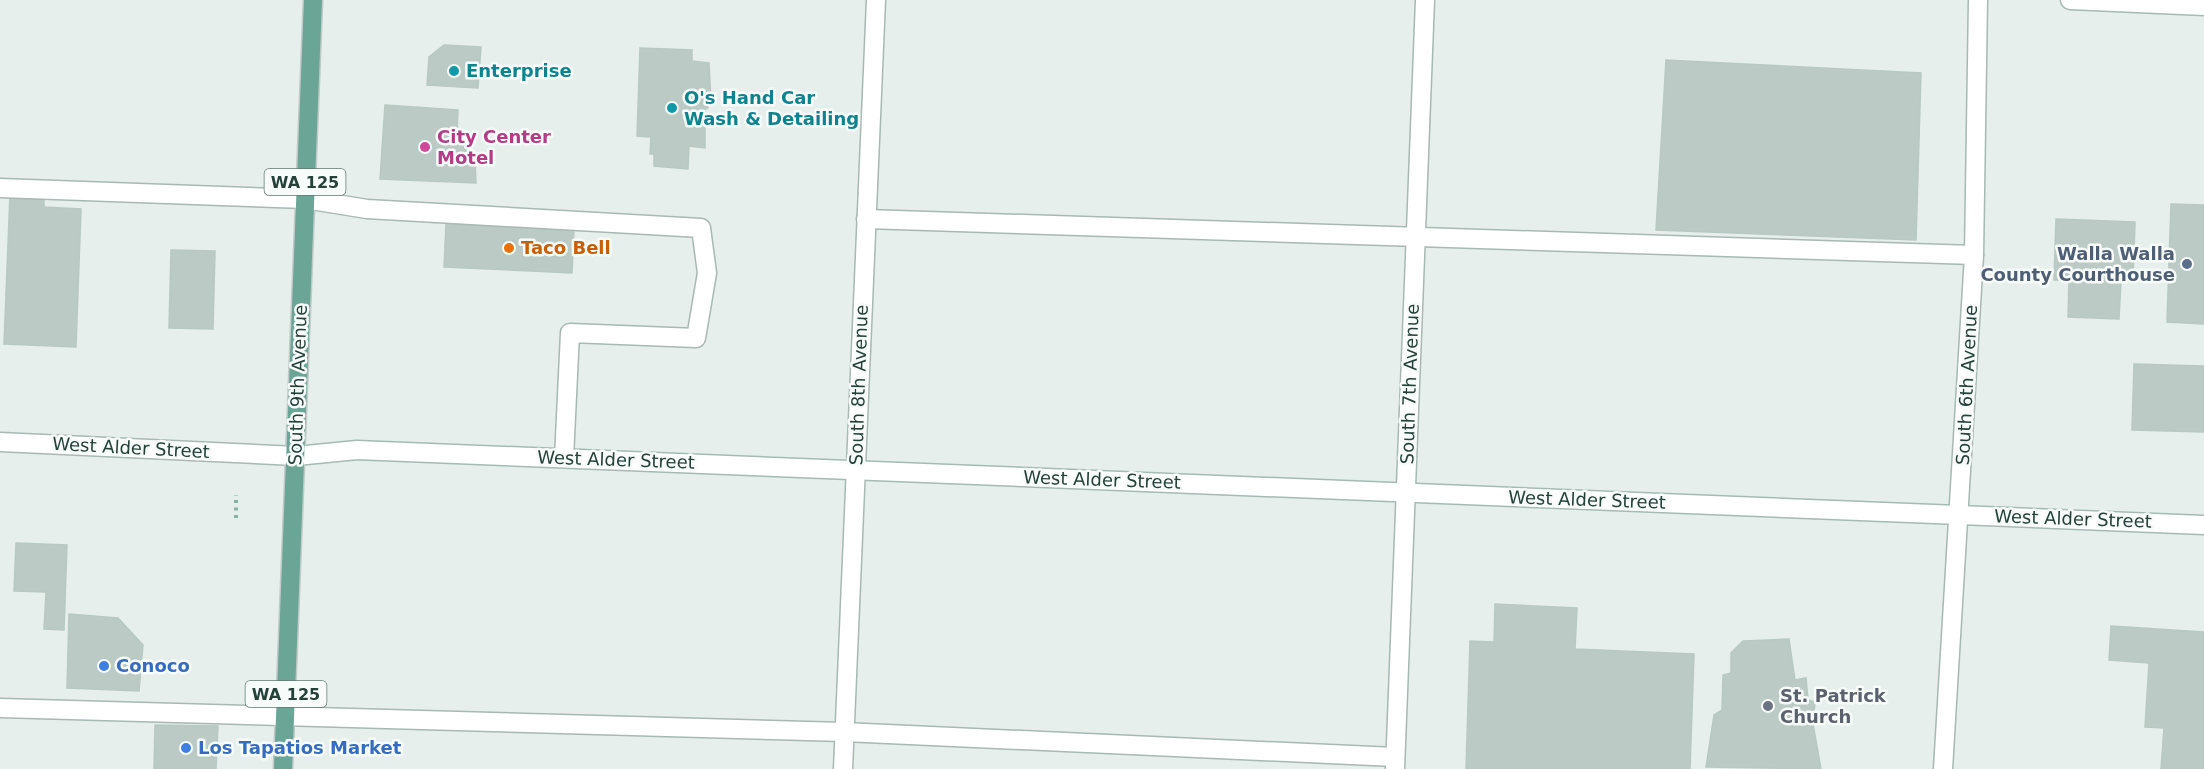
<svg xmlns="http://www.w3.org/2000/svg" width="2204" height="769" font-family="'DejaVu Sans',sans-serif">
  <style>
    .building { fill: #bbcac4; stroke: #b8c9c2; stroke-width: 1.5 }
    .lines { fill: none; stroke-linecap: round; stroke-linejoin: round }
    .service-casing { stroke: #a8b8b2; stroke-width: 21 }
    .minor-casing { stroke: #a8b8b2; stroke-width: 21 }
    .secondary-casing { stroke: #a4bbb3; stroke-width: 21 }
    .primary-casing { stroke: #c2cac8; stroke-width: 21 }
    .path { stroke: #86b3a5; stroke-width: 4; stroke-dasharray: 3 4.5; stroke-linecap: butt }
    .service { stroke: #fff; stroke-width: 18 }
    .minor { stroke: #fff; stroke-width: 18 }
    .secondary { stroke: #fff; stroke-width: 18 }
    .primary { stroke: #6aa596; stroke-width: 18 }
    .culture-dot { fill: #0f9aa8; stroke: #f7fbf9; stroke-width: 2 }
    .hotel-dot { fill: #d1479c; stroke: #f7fbf9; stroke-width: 2 }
    .food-dot { fill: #e8710a; stroke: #f7fbf9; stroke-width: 2 }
    .service-dot { fill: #5c6f8a; stroke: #f7fbf9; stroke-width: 2 }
    .shop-dot { fill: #3f7fe0; stroke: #f7fbf9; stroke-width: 2 }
    .worship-dot { fill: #6b7280; stroke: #f7fbf9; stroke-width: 2 }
    .labels { text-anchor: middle; stroke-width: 5; stroke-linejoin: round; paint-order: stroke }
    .shield { fill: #f7fbf9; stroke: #637a73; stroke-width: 1.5 }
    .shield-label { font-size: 16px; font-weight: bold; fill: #24423a }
    .culture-label { font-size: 18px; font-weight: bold; fill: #0d838f; stroke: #f7fbf9; text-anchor: start }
    .hotel-label { font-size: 18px; font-weight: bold; fill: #b23c85; stroke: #f7fbf9; text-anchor: start }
    .food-label { font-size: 18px; font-weight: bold; fill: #c56008; stroke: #f7fbf9; text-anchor: start }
    .service-label { font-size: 18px; font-weight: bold; fill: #4e5e75; stroke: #f7fbf9; text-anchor: end }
    .street-label { font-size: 18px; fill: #24423a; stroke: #f7fbf9 }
    .shop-label { font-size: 18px; font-weight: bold; fill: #366cbe; stroke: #f7fbf9; text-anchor: start }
    .worship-label { font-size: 18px; font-weight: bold; fill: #5b616d; stroke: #f7fbf9; text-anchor: start }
  </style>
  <rect width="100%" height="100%" fill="#e6efeb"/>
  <g class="building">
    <polygon points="444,45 481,47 478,88 427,85 429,57"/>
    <polygon points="640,48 692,50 692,61 709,63 711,102 707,103 708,108 705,109 705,148 689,146 688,169 654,166 654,154 650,154 651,137 637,136"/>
    <polygon points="1666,60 1921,73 1916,240 1656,230"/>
    <polygon points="385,105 458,110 457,137 468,138 467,156 475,157 476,183 380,179"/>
    <polygon points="10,194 44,195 44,207 81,209 76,347 4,344"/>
    <polygon points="2171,204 2204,205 2204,324 2167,322"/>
    <polygon points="2056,219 2135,222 2133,281 2121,280 2119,319 2068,317 2069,280 2054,280"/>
    <polygon points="446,224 574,229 572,273 444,267"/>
    <polygon points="171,250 215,251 213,329 169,328"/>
    <polygon points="2134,364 2204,366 2204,432 2132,430"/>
    <polygon points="16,543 67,545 64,630 44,629 46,592 14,591"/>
    <polygon points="1495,604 1577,608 1575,649 1694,654 1690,769 1466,769 1470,641 1494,642"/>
    <polygon points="69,614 118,618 143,645 139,691 67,688"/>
    <polygon points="2111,626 2204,632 2204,769 2161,769 2164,728 2145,727 2149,663 2109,660"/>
    <polygon points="1789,639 1795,680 1806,678 1808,700 1815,702 1813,724 1821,769 1706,767 1714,715 1722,710 1723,675 1731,673 1731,653 1743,641"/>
    <polygon points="155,725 218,726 216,769 154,769"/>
  </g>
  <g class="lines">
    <defs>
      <g id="service">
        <polyline points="0,188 305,199 367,209 701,228 707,273 696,338 570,333 564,458"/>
        <polyline points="866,219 1974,255"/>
        <polyline points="0,708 844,732 1395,757"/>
      </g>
      <g id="minor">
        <polyline points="0,442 296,456"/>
        <polyline points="843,769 876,0"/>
        <polyline points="1395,769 1425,0"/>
        <polyline points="1943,769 1974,255 1978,0"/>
      </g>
      <g id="secondary">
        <polyline points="2070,0 2204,6"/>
        <polyline points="296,456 357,450 2204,525"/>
      </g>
      <polyline id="primary" points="283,769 313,0"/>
    </defs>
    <use href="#service" class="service-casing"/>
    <use href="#minor" class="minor-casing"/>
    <use href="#secondary" class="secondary-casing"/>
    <use href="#primary" class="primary-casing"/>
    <polyline class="path" points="236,518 236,495"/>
    <use href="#service" class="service"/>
    <use href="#minor" class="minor"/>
    <use href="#secondary" class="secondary"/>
    <use href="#primary" class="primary"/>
  </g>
  <g class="culture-dot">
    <circle cx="454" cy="71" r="6"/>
    <circle cx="672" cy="108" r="6"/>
  </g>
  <circle class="hotel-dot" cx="425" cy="147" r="6"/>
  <circle class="food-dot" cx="509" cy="248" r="6"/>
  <circle class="service-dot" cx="2187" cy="264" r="6"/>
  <g class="shop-dot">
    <circle cx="104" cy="666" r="6"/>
    <circle cx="186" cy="748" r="6"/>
  </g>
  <circle class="worship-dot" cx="1768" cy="706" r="6"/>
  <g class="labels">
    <g class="shield">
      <rect x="264.5" y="169" width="81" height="26" rx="4.5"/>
      <rect x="245.5" y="681" width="81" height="26" rx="4.5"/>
    </g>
    <g class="shield-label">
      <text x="305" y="188">WA 125</text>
      <text x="286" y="700">WA 125</text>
    </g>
    <g class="culture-label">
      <text x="466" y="77">Enterprise</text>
      <text x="684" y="104">O's Hand Car<tspan x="684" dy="21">Wash &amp; Detailing</tspan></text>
    </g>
    <g class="hotel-label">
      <text x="437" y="143">City Center<tspan x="437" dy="21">Motel</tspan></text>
    </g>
    <g class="food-label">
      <text x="521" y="254">Taco Bell</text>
    </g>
    <g class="service-label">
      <text x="2175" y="260">Walla Walla<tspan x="2175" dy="21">County Courthouse</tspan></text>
    </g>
    <g class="street-label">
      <text transform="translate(1410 384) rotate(-88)" y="6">South 7th Avenue</text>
      <text transform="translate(298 385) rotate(-88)" y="6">South 9th Avenue</text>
      <text transform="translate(859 385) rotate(-88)" y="6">South 8th Avenue</text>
      <text transform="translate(1967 385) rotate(-87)" y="6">South 6th Avenue</text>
      <text transform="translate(131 448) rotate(3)" y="6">West Alder Street</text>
      <text transform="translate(616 460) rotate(2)" y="6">West Alder Street</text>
      <text transform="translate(1102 480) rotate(2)" y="6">West Alder Street</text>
      <text transform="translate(1587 500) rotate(2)" y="6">West Alder Street</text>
      <text transform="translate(2073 519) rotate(2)" y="6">West Alder Street</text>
    </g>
    <g class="shop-label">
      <text x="116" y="672">Conoco</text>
      <text x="198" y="754">Los Tapatios Market</text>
    </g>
    <g class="worship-label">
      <text x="1780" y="702">St. Patrick<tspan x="1780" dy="21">Church</tspan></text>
    </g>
  </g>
</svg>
